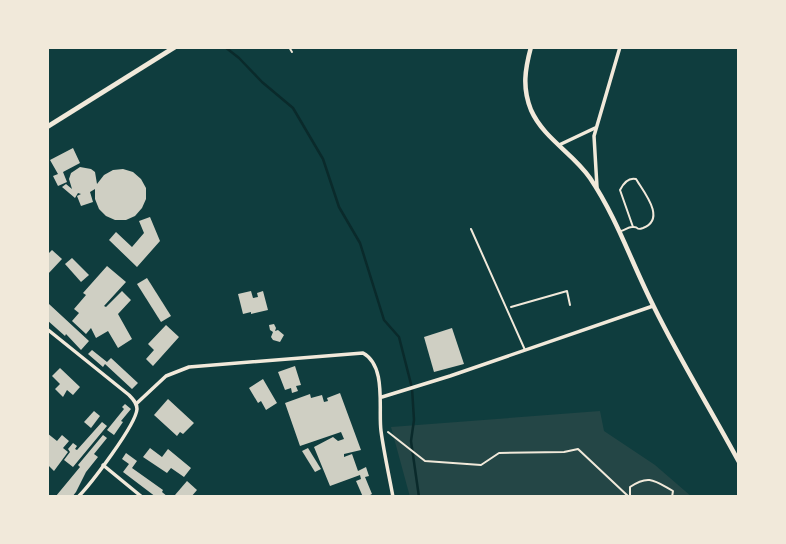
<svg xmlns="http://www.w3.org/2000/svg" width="786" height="544" font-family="Merriweather,serif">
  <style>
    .green { fill: #244646 }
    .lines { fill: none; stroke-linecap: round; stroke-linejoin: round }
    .stream { stroke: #0a2a2b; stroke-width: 2.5 }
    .building { fill: #cfcfc3 }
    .path { stroke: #f1e9da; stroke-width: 2 }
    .service { stroke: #f1e9da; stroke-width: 2 }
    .minor { stroke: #f1e9da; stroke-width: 3.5 }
    .tertiary { stroke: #f1e9da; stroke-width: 4.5 }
    .primary { stroke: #f1e9da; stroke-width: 5 }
  </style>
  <rect width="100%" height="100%" fill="#0f3d3e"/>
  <polygon class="green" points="600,411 604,431 655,465 692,497 410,497 391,427"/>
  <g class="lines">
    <polyline class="stream" points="225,47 239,58 262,82 293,108 323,159 339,207 360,243 384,320 399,337 412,388 414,420 411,441 419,497"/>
  </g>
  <g class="building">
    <polygon points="73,148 80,163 63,172 67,182 58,186 53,176 58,174 50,160"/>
    <polygon points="80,167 91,169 95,172 97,184 104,175 113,170 123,169 133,172 141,179 146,188 146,199 142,208 135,216 126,220 115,220 106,216 99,209 95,199 95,189 90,192 93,202 81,206 77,196 81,194 78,193 75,198 62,187 66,184 72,189 69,179 71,173"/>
    <polygon points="150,217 160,241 137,267 109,240 116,232 132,247 144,233 139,221"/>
    <polygon points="52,250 62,259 47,275 47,255"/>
    <polygon points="72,258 89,275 81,282 65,264"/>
    <polygon points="107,266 126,282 104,306 106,307 122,291 131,300 118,314 132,339 118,348 108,331 96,338 91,328 86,334 72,321 79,313 74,309 86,295 83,293"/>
    <polygon points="147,278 171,316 161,322 137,284"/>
    <polygon points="251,291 253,298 258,297 257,293 263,291 268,310 251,314 251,312 243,314 238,294"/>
    <polygon points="49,304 89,341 81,350 66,334 65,336 47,320"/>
    <polygon points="274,324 276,328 275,331 278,330 284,335 280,342 273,340 271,337 273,332 270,330 269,325"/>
    <polygon points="166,325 179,337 153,366 146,359 154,350 148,344"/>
    <polygon points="452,328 464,364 434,372 424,337"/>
    <polygon points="92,350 107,362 111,358 138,383 132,389 105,364 103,367 88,354"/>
    <polygon points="295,366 301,385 296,386 298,391 292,393 291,388 285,390 278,372"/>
    <polygon points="60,368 80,387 73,395 67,390 63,397 55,389 60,384 52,376"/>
    <polygon points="263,379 277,403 266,410 261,401 258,403 249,388"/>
    <polygon points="340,393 361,450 344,454 344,457 352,454 358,471 366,467 369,476 365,477 372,494 366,497 363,497 356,481 361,479 360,475 330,486 314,447 333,437 338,441 344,439 341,432 300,446 285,403 310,394 311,398 322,395 324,402 328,401 327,398"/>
    <polygon points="168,399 194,423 183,434 180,432 177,436 154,415"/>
    <polygon points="125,404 131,409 121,421 123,422 114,435 107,430 124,409 122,407"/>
    <polygon points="94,411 100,416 91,428 84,422"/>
    <polygon points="102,422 107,426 73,467 64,460 70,452 68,449 73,443 77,446 75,449 77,450"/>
    <polygon points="47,433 57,441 62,435 69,441 63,448 68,452 54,471 47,464"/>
    <polygon points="103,435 107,438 94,454 98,457 86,472 76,492 72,497 57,497 56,496 80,467 78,465"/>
    <polygon points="150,448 162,457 168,449 191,468 184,477 171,468 167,473 143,457"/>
    <polygon points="308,448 321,469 315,472 302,451"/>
    <polygon points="126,453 137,461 132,468 163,490 162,492 168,497 156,497 123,472 129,464 122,459"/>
    <polygon points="187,481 197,490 191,497 177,497 175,495"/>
  </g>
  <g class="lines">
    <g class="path">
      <polyline points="511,307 567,291 570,305"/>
      <polyline points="388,432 425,461 481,465 499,453 564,452 578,449 629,497"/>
      <path d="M630,496V487C649,474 655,481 673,491L672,497"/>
    </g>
    <g class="service">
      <polyline points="289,47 292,52"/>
      <polyline points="471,229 525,350"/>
      <path d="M621,231C625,230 628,227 632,227C641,226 634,231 643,228C667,219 643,191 636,179C628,177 623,184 620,190L633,227"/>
    </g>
    <g class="minor">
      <polyline points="559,145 595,128"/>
      <polyline points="597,187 594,136 620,47"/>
      <path d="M47,329L129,395C133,399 137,403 137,409C136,425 90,485 78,497"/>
      <polyline points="382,397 450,376 653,306"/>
      <path d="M136,404L166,376L189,367L363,353C387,366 378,409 381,431C384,453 389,475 393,497"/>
      <polyline points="103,465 142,497"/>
    </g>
    <path class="tertiary" d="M531,47C525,69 522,88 531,110C544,139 573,153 590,178C617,218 632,264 654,307C680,360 711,410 739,462"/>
    <polyline class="primary" points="47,127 175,47"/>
  </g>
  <rect width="786" height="544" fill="none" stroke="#f1e9da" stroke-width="98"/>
</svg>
